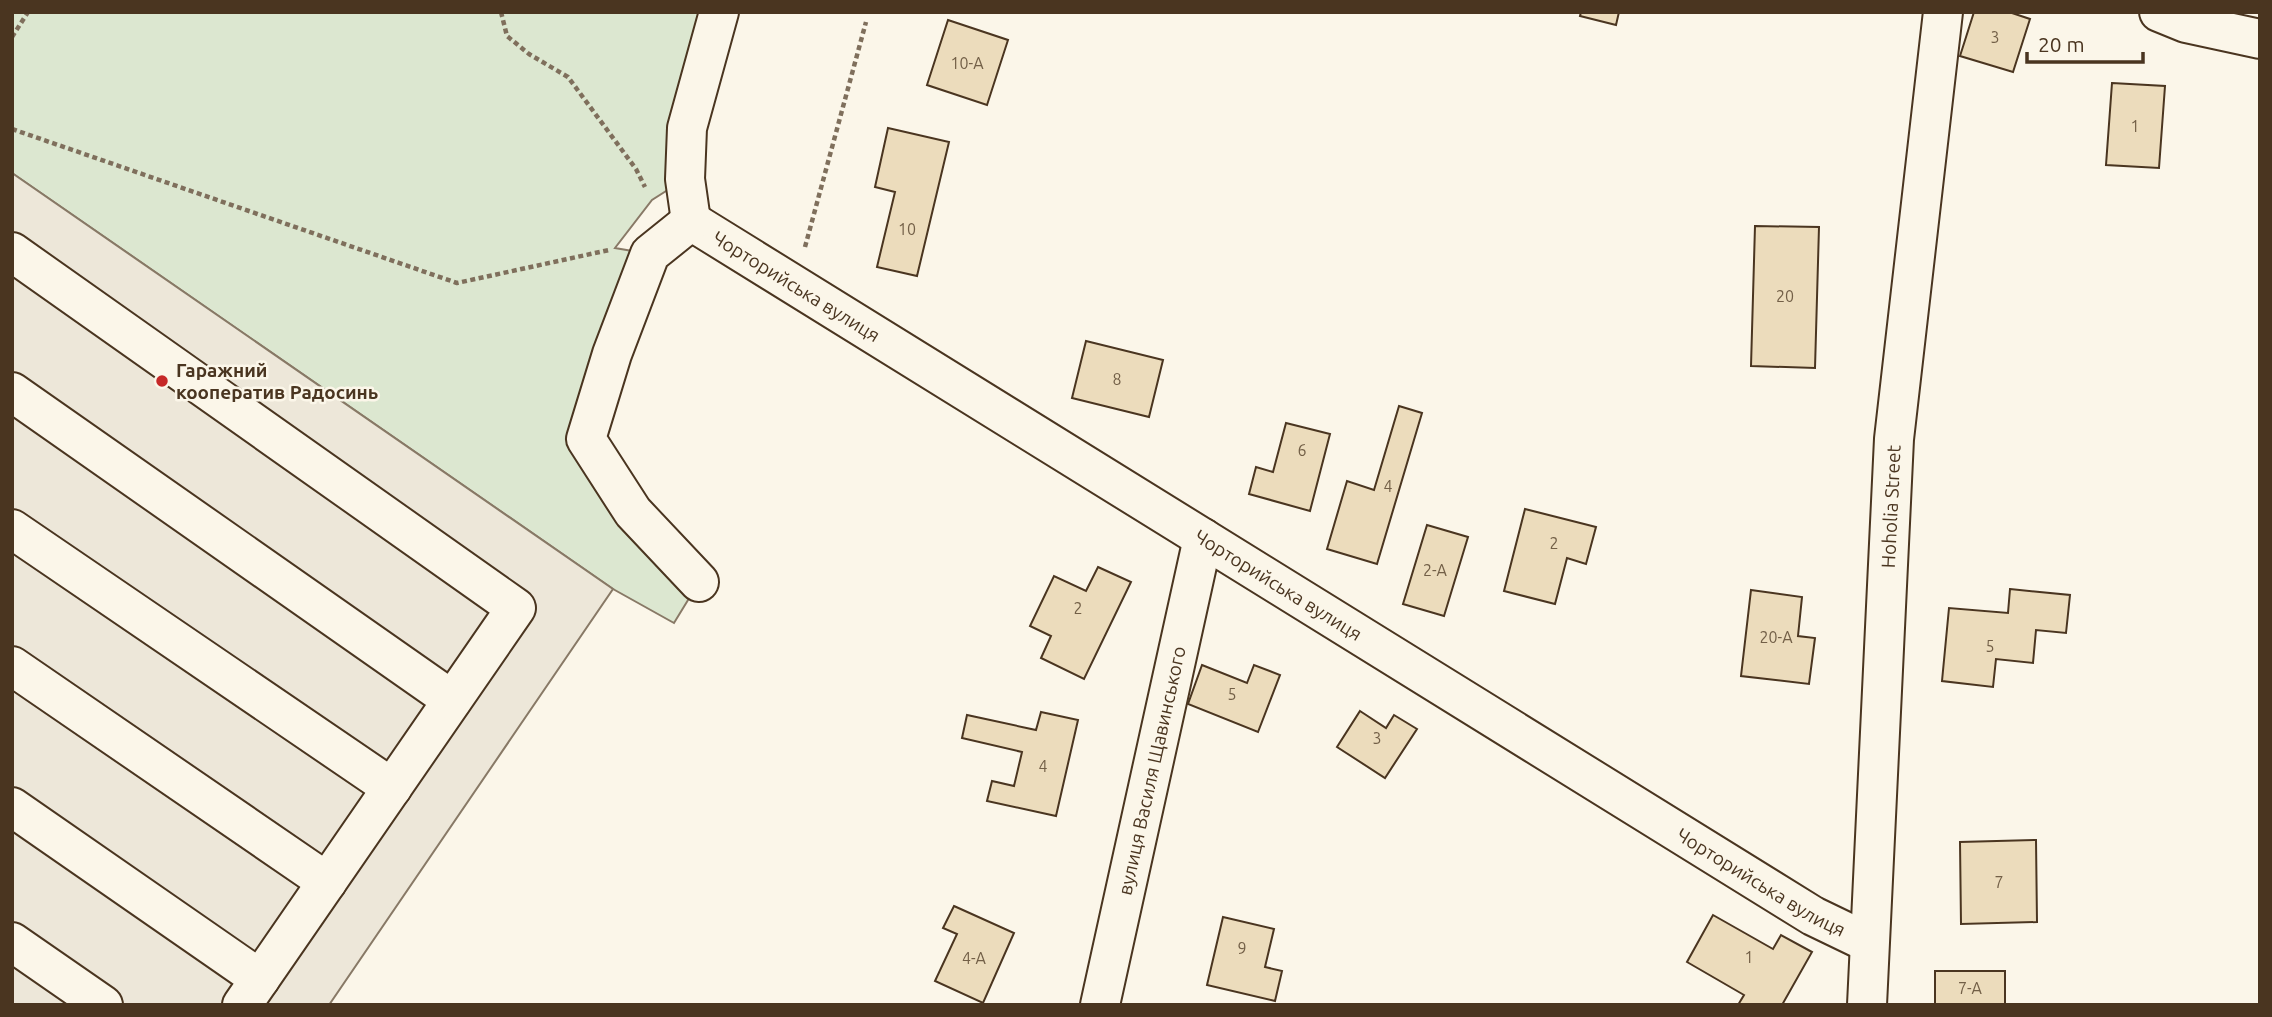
<svg xmlns="http://www.w3.org/2000/svg" width="2272" height="1017" font-family="Ubuntu,sans-serif">
  <style>
    .green { fill: #dce7d0; stroke: #887966; stroke-width: 2 }
    .parking { fill: #ede7d9; stroke: #887966; stroke-width: 2 }
    .building { fill: #ecdcbc; stroke: #4a3520; stroke-width: 2 }
    .lines { fill: none; stroke-linecap: round; stroke-linejoin: round }
    .minor-casing { stroke: #4a3520; stroke-width: 42 }
    .path { stroke: #7f6f5c; stroke-width: 4.5; stroke-dasharray: 5 3.5; stroke-linecap: butt }
    .minor { stroke: #fbf6e9; stroke-width: 38 }
    .poi-dot { fill: #c62828; stroke: #fbf6e9; stroke-width: 2.5 }
    .labels { text-anchor: middle; stroke-width: 5; stroke-linejoin: round; paint-order: stroke }
    .number-label { font-size: 16px; fill: #725f47 }
    .street-label { font-size: 19px; fill: #4a3520; stroke: #fbf6e9 }
    .poi-label { font-size: 19px; font-weight: bold; fill: #4a3520; stroke: #fbf6e9; text-anchor: start }
  </style>
  <rect width="100%" height="100%" fill="#fbf6e9"/>
  <polygon class="green" points="12,12 719,12 685,179 652,200 615,248 650,254 586,439 699,582 674,623 613,589 12,173"/>
  <polygon class="parking" points="12,173 613,589 329,1005 12,1005"/>
  <g class="building">
    <polygon points="1581,12 1619,12 1616,25 1580,16"/>
    <polygon points="1974,12 2009,12 2030,19 2013,72 1960,56"/>
    <polygon points="948,20 1008,40 987,105 927,85"/>
    <polygon points="2112,83 2165,86 2159,168 2106,165"/>
    <polygon points="888,128 949,142 917,276 877,267 895,192 875,187"/>
    <polygon points="1755,226 1819,227 1815,368 1751,366"/>
    <polygon points="1086,341 1163,360 1149,417 1072,398"/>
    <polygon points="1399,406 1422,413 1377,564 1327,549 1347,481 1374,490"/>
    <polygon points="1286,423 1330,434 1310,511 1249,494 1256,467 1273,472"/>
    <polygon points="1525,509 1596,527 1586,564 1567,558 1555,604 1504,591"/>
    <polygon points="1427,525 1468,537 1444,616 1403,604"/>
    <polygon points="1098,567 1131,582 1084,679 1041,658 1051,636 1030,626 1054,576 1086,591"/>
    <polygon points="2010,589 2070,595 2066,633 2036,630 2033,663 1996,659 1993,687 1942,681 1949,608 2008,613"/>
    <polygon points="1751,590 1802,597 1798,636 1815,638 1809,684 1741,676"/>
    <polygon points="1202,665 1247,683 1254,665 1280,675 1258,732 1188,704"/>
    <polygon points="1360,711 1386,728 1394,715 1417,729 1385,778 1337,747"/>
    <polygon points="1041,712 1078,720 1056,816 987,801 992,781 1014,786 1022,752 962,738 967,715 1036,730"/>
    <polygon points="2036,840 2037,922 1961,924 1960,842"/>
    <polygon points="954,906 1014,933 983,1003 935,981 957,934 943,928"/>
    <polygon points="1713,915 1773,949 1781,935 1812,952 1782,1005 1738,1005 1744,995 1687,962"/>
    <polygon points="1223,917 1274,929 1265,967 1282,971 1275,1001 1207,985"/>
    <rect x="1935" y="971" width="70" height="34"/>
  </g>
  <g class="lines">
    <defs>
      <g id="minor">
        <polyline points="2159,12 2186,23 2260,39"/>
        <path id="s1" d="M691,221L1813,916L1869,943"/>
        <polyline points="691,221 650,254 612,354 586,439 633,512 699,582"/>
        <polyline points="691,221 685,179 687,128 719,12"/>
        <polyline points="12,252 516,608 242,1005"/>
        <polyline points="12,392 452,700"/>
        <polyline points="12,529 392,788"/>
        <polyline points="12,666 327,882"/>
        <polyline points="12,807 260,979"/>
        <polyline points="12,942 103,1005"/>
        <path id="s2" d="M1100,1005L1203,538"/>
        <path id="s3" d="M1867,1005L1894,439L1943,12"/>
      </g>
    </defs>
    <use href="#minor" class="minor-casing"/>
    <g class="path">
      <polyline points="501,12 507,36 529,54 568,77 636,169 645,187"/>
      <polyline points="12,37 28,12"/>
      <polyline points="12,129 457,283 609,250"/>
      <polyline points="805,247 866,22"/>
    </g>
    <use href="#minor" class="minor"/>
  </g>
  <circle class="poi-dot" cx="162" cy="381" r="7"/>
  <g class="labels">
    <g class="number-label">
      <text x="1995" y="43">3</text>
      <text x="967" y="69">10-А</text>
      <text x="2135" y="132">1</text>
      <text x="907" y="235">10</text>
      <text x="1785" y="302">20</text>
      <text x="1117" y="385">8</text>
      <text x="1302" y="456">6</text>
      <text x="1388" y="492">4</text>
      <text x="1554" y="549">2</text>
      <text x="1435" y="576">2-А</text>
      <text x="1078" y="614">2</text>
      <text x="1776" y="643">20-А</text>
      <text x="1990" y="652">5</text>
      <text x="1232" y="700">5</text>
      <text x="1377" y="744">3</text>
      <text x="1043" y="772">4</text>
      <text x="1999" y="888">7</text>
      <text x="1242" y="954">9</text>
      <text x="1749" y="963">1</text>
      <text x="974" y="964">4-А</text>
      <text x="1970" y="994">7-А</text>
    </g>
    <g class="street-label">
      <text dy="7" stroke="none"><textPath href="#s1" startOffset="124">Чорторийська вулиця</textPath></text>
      <text dy="7" stroke="none"><textPath href="#s3" startOffset="499">Hoholia Street</textPath></text>
      <text dy="7" stroke="none"><textPath href="#s1" startOffset="691">Чорторийська вулиця</textPath></text>
      <text dy="7" stroke="none"><textPath href="#s2" startOffset="240">вулиця Василя Щавинського</textPath></text>
      <text dy="7" stroke="none"><textPath href="#s1" startOffset="1258">Чорторийська вулиця</textPath></text>
    </g>
    <g class="poi-label">
      <text x="176" y="377">Гаражний<tspan x="176" dy="22">кооператив Радосинь</tspan></text>
    </g>
  </g>
  <rect width="2272" height="1017" fill="none" stroke="#4a3520" stroke-width="28"/>
  <path d="M2027 52v10h116v-10" fill="none" stroke="#4a3520" stroke-width="3.5"/>
  <text x="2038" y="52" font-size="21" fill="#4a3520" stroke="#fbf6e9" stroke-width="5" paint-order="stroke">20 m</text>
</svg>
